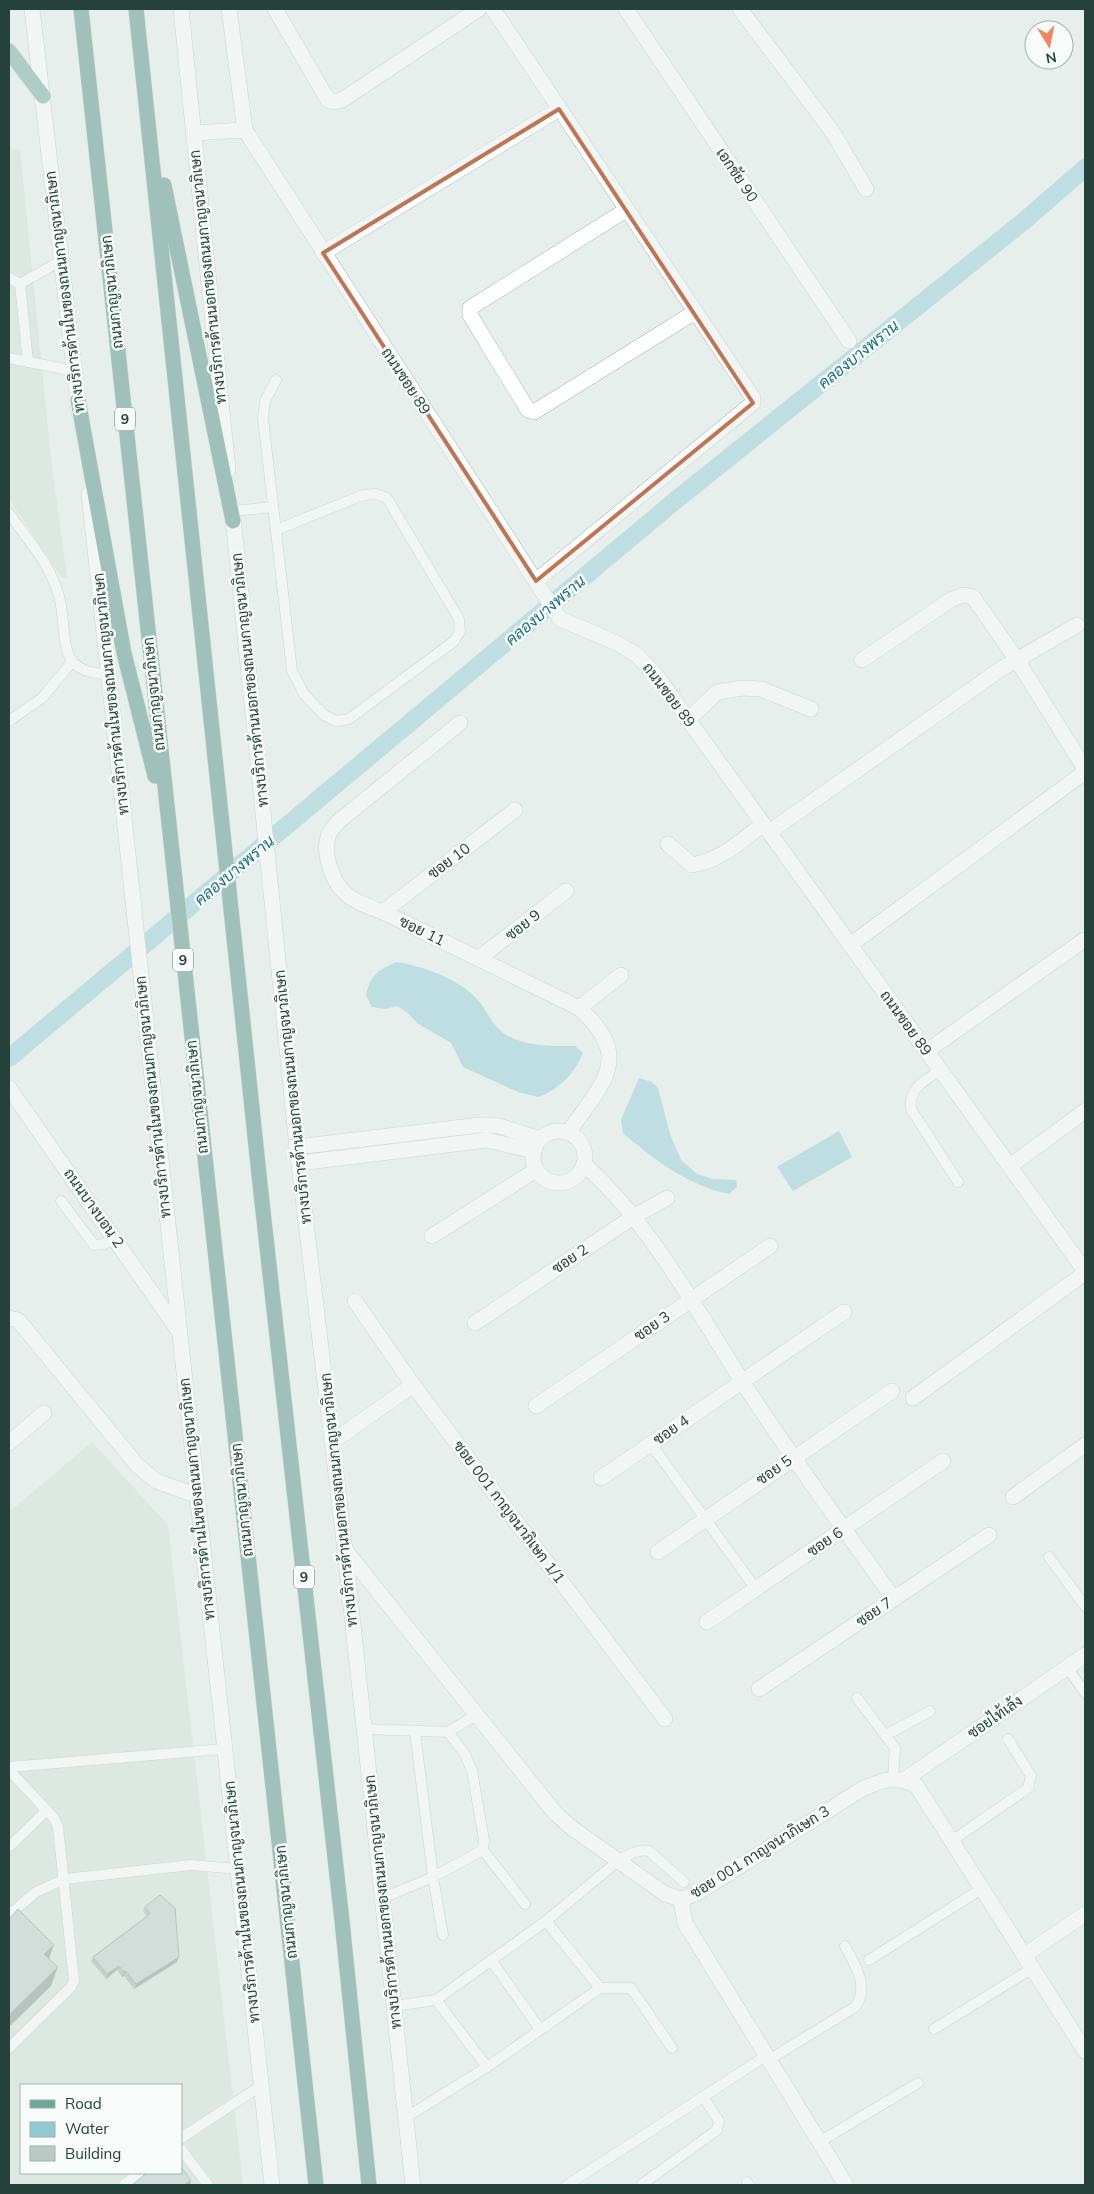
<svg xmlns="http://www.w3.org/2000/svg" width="1094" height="2194" font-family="Mulish,Sarabun,sans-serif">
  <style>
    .built { fill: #d4dfda; fill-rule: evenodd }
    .water { fill: #8ec9d4 }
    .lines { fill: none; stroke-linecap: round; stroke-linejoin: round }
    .canal { stroke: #8ec9d4; stroke-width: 18 }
    .service-casing { stroke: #a8b8b2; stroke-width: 11 }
    .minor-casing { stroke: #a8b8b2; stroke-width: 16 }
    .tertiary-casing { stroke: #a8b8b2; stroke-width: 16 }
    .secondary-casing { stroke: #a4bbb3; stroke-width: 16 }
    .primary-casing { stroke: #c2cac8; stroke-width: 16 }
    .trunk-casing { stroke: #c2cac8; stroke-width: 16 }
    .service { stroke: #fff; stroke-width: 10 }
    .minor { stroke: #fff; stroke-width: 15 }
    .tertiary { stroke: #fff; stroke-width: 15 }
    .secondary { stroke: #fff; stroke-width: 15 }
    .primary { stroke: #6aa596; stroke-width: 15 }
    .trunk { stroke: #4c8a7c; stroke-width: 15 }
    .wall { fill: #a1aea9 }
    .shaded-wall { fill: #838d89 }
    .building { fill: #bbcac4; stroke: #838d89 }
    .marked { fill: none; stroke: #c07456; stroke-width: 4; stroke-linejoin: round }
    .labels { text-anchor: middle; stroke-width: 5; stroke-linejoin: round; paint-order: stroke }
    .shield { fill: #f7fbf9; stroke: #637a73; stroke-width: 1 }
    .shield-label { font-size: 14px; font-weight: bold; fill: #24423a }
    .street-label { font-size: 15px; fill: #24423a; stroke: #f7fbf9 }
    .water-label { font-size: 16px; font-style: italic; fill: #1c6f80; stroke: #f7fbf9 }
  </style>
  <rect width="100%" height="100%" fill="#e6efeb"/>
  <g class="built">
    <polygon points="20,149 51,459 67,577 62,578 9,499 9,150"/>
    <path d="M92,1442L168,1525L243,2185H9V1512ZM21,2085H181V2173H21Z"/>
  </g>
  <g class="water">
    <path d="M397,962C425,967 464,980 481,1004C489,1015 496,1030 508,1036C530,1047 552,1046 575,1046L583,1053C574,1074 560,1089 538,1097L518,1092L463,1067L451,1043L417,1023L408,1013L397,1006L385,1009L372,1007L366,995C370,976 379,969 397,962Z"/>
    <path d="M639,1078L652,1082L658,1088L670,1134L681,1160L697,1174L713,1179L736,1180L737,1187L729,1194C689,1186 653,1159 623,1133L621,1120Z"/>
    <polygon points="839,1131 852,1157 793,1191 777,1167"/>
  </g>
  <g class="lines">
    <polyline class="canal" points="9,1058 676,500 1024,221 1085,168"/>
    <defs>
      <g id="service">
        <polyline points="9,278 20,284 62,260"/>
        <polyline points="20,284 28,362"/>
        <polyline points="9,358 75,371"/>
        <polyline points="232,511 273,507"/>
        <path d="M9,513C28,541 52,565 60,600C64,616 62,652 74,663C84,673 96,673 110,675"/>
        <polyline points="276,530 363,495 376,494 387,498 459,619 460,632 453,642 349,719 336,721 324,715 304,694 292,671 263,418 265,401 276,380"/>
        <polyline points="9,721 42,698 72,662"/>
        <path d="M940,1070C925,1081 908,1088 911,1109L958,1182"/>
        <polyline points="61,1201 94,1245 104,1244 115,1238"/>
        <polyline points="651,1444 756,1589"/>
        <polyline points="1049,1557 1085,1606"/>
        <polyline points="1067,1667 1085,1693"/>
        <polyline points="857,1698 895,1748 893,1779"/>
        <polyline points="364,1729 448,1732 465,1754 472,1771 484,1840 483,1850 525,1904"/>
        <polyline points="415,1732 433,1877 443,1935"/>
        <polyline points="448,1732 476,1715"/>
        <polyline points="886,1735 930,1711"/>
        <polyline points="9,1767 224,1749"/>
        <polyline points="9,1770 54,1818 58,1827 74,1981 71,1987 9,2048"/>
        <polyline points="953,1840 1028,1788 1031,1776 1008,1739"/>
        <polyline points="9,1847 47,1810"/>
        <polyline points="383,1898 433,1877 483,1850"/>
        <polyline points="9,1915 36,1892 65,1879 191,1865 239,1869"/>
        <polyline points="491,1960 540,2029"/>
        <polyline points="869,1960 983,1888"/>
        <polyline points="600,1988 631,1988 672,2048"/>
        <polyline points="394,2006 436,2000"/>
        <polyline points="934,2029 1033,1968"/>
        <path d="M770,2059L855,2007C870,1987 855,1965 845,1946"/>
        <path d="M487,2067L436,2000L546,1921L618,1861C628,1855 638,1849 649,1851L684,1882"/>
        <polyline points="703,2097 767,2055"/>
        <polyline points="405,2118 487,2067 600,1988 546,1921"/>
        <polyline points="181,2138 262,2085"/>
        <polyline points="821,2141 918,2083"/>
        <polyline points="181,2149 208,2185"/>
        <polyline points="747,2182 749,2185"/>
        <polyline points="124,2185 139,2173"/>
        <polyline points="567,2185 703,2097 719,2121 717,2130 641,2185"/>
      </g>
      <g id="minor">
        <polyline points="229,9 245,130"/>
        <polyline points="275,9 328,100 334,102 342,100 479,9"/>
        <polyline points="493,9 753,398 753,403 536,581"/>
        <polyline points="626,9 849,341"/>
        <polyline points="740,9 834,134 866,189"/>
        <polyline points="193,133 245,130 560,619 617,643 637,655 656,675 1085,1271"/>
        <polyline points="626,210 470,308 470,315 528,410 534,412 695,312"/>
        <polyline points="323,253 559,109"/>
        <polyline points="862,660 952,599 964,595 973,597 1017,660 1085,769"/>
        <polyline points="688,720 717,692 743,688 761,689 811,709"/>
        <path d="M460,723L339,821C335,826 329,831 328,837C323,853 332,881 344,892C354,902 370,907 383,912L579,1008C635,1058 602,1083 568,1133"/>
        <polyline points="769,832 1001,669 1077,625"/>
        <path d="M668,844L692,865C721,860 740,842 763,824"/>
        <polyline points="383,912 515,810"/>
        <polyline points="850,945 1085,772"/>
        <polyline points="479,958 566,891"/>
        <polyline points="579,1008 621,975"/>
        <polyline points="927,1051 1084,940"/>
        <polyline points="9,1088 178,1330"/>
        <circle cx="559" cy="1157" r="26"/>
        <polyline points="297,1147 480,1125 499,1126 540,1139"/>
        <polyline points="299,1163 487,1140 534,1151"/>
        <path d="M584,1164C651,1225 694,1306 742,1381C790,1456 843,1527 894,1599"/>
        <polyline points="1010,1166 1085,1111"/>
        <polyline points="432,1236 536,1170"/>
        <polyline points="355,1301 413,1385"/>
        <polyline points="9,1318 18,1320 137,1465 156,1481 198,1496"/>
        <polyline points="475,1323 633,1217 667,1198"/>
        <polyline points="913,1398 1085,1273"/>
        <polyline points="536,1406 770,1246"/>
        <polyline points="332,1442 413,1385 665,1719"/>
        <polyline points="9,1443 44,1413"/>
        <polyline points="601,1478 844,1312"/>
        <polyline points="1013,1497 1085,1445"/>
        <polyline points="658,1552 892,1391"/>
        <polyline points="707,1622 943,1461"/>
        <polyline points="759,1689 989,1535"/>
        <polyline points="904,1780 1085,1655"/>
        <polyline points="681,1899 685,1923 846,2185"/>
        <polyline points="1025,1955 1085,1914"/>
      </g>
      <path id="tertiary" d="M345,1550L555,1813L572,1828L665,1894L681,1899L696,1894L862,1789C883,1780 894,1775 916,1785L1085,2051"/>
      <g id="secondary">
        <polyline points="32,9 79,412"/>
        <polyline points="181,9 228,470"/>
        <polyline points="89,494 272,2185"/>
        <polyline points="232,508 297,1147 345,1550 413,2185"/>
      </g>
      <polyline id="primary" points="9,51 43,96"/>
      <g id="trunk">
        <polyline points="81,9 316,2185"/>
        <polyline points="136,9 260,1184 342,1921 369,2185"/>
        <polyline points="164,185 233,521"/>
        <polyline points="78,400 124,653 155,776"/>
      </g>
    </defs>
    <use href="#service" class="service-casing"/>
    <use href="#minor" class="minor-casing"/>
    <use href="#tertiary" class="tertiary-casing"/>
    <use href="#secondary" class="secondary-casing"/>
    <use href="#primary" class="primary-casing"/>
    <use href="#trunk" class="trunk-casing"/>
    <use href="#service" class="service"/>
    <use href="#minor" class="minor"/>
    <use href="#tertiary" class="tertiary"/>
    <use href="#secondary" class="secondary"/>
    <use href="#primary" class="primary"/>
    <use href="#trunk" class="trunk"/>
  </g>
  <polygon class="wall" points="145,1907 179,1957 177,1962 134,1989 124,1976 122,1977 117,1970 106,1979 91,1961 93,1957 147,1916 143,1911"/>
  <g class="shaded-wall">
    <polygon points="54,1945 47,1964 44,1954"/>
    <polygon points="179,1957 177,1962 134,1989 136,1984"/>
    <polygon points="119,1966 117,1970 106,1979 107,1974"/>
    <polygon points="58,1967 51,1986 9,2027 9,2015"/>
    <polygon points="126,1971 124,1976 122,1977 124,1972"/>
    <polygon points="191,2180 190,2184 188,2185 184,2185"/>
  </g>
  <g class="building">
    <polygon points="160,1895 175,1908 179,1957 136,1984 126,1971 124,1972 119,1966 107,1974 93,1957 150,1914 145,1907"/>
    <polygon points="18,1909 54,1945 44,1954 58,1967 9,2015 9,1919"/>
    <polygon points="181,2167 191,2180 184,2185 132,2185 147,2173 181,2173"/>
  </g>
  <path d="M0 0H1094V2194H0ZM559,109L753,403L536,581L323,253Z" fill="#e6efeb" fill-opacity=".55" fill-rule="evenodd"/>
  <path class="marked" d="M559,109L753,403L536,581L323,253Z"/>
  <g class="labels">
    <g class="shield">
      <rect x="115" y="407.5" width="20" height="23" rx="4"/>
      <rect x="173" y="948.5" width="20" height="23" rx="4"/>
      <rect x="294" y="1565.5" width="20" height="23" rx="4"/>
    </g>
    <g class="shield-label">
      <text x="125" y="424">9</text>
      <text x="183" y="965">9</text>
      <text x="304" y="1582">9</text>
    </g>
    <g class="street-label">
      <text transform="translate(737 175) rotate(56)" y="5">เอกชัย 90</text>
      <text transform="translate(208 277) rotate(-96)" y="5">ทางบริการด้านนอกของถนนกาญจนาภิเษก</text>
      <text transform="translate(65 292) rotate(-97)" y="5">ทางบริการด้านในของถนนกาญจนาภิเษก</text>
      <text transform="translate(112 292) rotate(-96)" y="5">ถนนกาญจนาภิเษก</text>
      <text transform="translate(406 381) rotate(57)" y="5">ถนนซอย 89</text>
      <text transform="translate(250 680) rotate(-96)" y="5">ทางบริการด้านนอกของถนนกาญจนาภิเษก</text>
      <text transform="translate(111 694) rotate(-96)" y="5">ทางบริการด้านในของถนนกาญจนาภิเษก</text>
      <text transform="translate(154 694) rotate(-96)" y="5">ถนนกาญจนาภิเษก</text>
      <text transform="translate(669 695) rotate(53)" y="5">ถนนซอย 89</text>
      <text transform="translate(449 861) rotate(-37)" y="5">ซอย 10</text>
      <text transform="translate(523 925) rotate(-38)" y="5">ซอย 9</text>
      <text transform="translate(422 931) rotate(26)" y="5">ซอย 11</text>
      <text transform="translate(906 1023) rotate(54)" y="5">ถนนซอย 89</text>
      <text transform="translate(153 1097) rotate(-96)" y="5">ทางบริการด้านในของถนนกาญจนาภิเษก</text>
      <text transform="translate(197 1097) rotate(-96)" y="5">ถนนกาญจนาภิเษก</text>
      <text transform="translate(293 1097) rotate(-96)" y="5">ทางบริการด้านนอกของถนนกาญจนาภิเษก</text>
      <text transform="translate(94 1208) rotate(55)" y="5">ถนนบางบอน 2</text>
      <text transform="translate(570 1259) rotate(-34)" y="5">ซอย 2</text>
      <text transform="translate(652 1326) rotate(-35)" y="5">ซอย 3</text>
      <text transform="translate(671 1430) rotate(-35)" y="5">ซอย 4</text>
      <text transform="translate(774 1470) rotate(-35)" y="5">ซอย 5</text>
      <text transform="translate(197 1499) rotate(-96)" y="5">ทางบริการด้านในของถนนกาญจนาภิเษก</text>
      <text transform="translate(242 1500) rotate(-96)" y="5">ถนนกาญจนาภิเษก</text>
      <text transform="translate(339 1500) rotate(-96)" y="5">ทางบริการด้านนอกของถนนกาญจนาภิเษก</text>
      <text transform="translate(509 1512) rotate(53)" y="5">ซอย 001 กาญจนาภิเษก 1/1</text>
      <text transform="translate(825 1542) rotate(-34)" y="5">ซอย 6</text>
      <text transform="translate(874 1612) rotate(-34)" y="5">ซอย 7</text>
      <text transform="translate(995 1717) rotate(-35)" y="5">ซอยไท้เล้ง</text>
      <text transform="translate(760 1852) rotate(-32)" y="5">ซอย 001 กาญจนาภิเษก 3</text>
      <text transform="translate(242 1902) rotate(-96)" y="5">ทางบริการด้านในของถนนกาญจนาภิเษก</text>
      <text transform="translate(286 1902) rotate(-96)" y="5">ถนนกาญจนาภิเษก</text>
      <text transform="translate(383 1902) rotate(-96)" y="5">ทางบริการด้านนอกของถนนกาญจนาภิเษก</text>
    </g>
    <g class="water-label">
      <text transform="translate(858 354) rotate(-39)" y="6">คลองบางพราน</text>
      <text transform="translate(545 610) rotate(-40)" y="6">คลองบางพราน</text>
      <text transform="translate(234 870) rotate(-40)" y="6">คลองบางพราน</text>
    </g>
  </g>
  <rect width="1094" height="2194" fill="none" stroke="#24423a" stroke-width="20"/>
  <rect x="20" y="2084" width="162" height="90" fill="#f7fbf9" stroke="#a3b1ad"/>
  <rect x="30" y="2100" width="25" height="8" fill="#6aa596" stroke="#a3b1ad"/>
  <text x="65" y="2109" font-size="15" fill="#24423a">Road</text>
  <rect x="30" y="2122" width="25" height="15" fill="#8ec9d4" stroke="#a3b1ad"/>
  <text x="65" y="2134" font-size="15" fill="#24423a">Water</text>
  <rect x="30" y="2146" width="25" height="15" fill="#bbcac4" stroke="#a3b1ad"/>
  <text x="65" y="2159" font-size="15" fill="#24423a">Building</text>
  <g transform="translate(1049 45) rotate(170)"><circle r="24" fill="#f7fbf9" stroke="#a3b1ad"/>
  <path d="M0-4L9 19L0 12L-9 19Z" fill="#f4845f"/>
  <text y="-8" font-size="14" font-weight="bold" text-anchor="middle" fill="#24423a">N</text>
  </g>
</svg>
